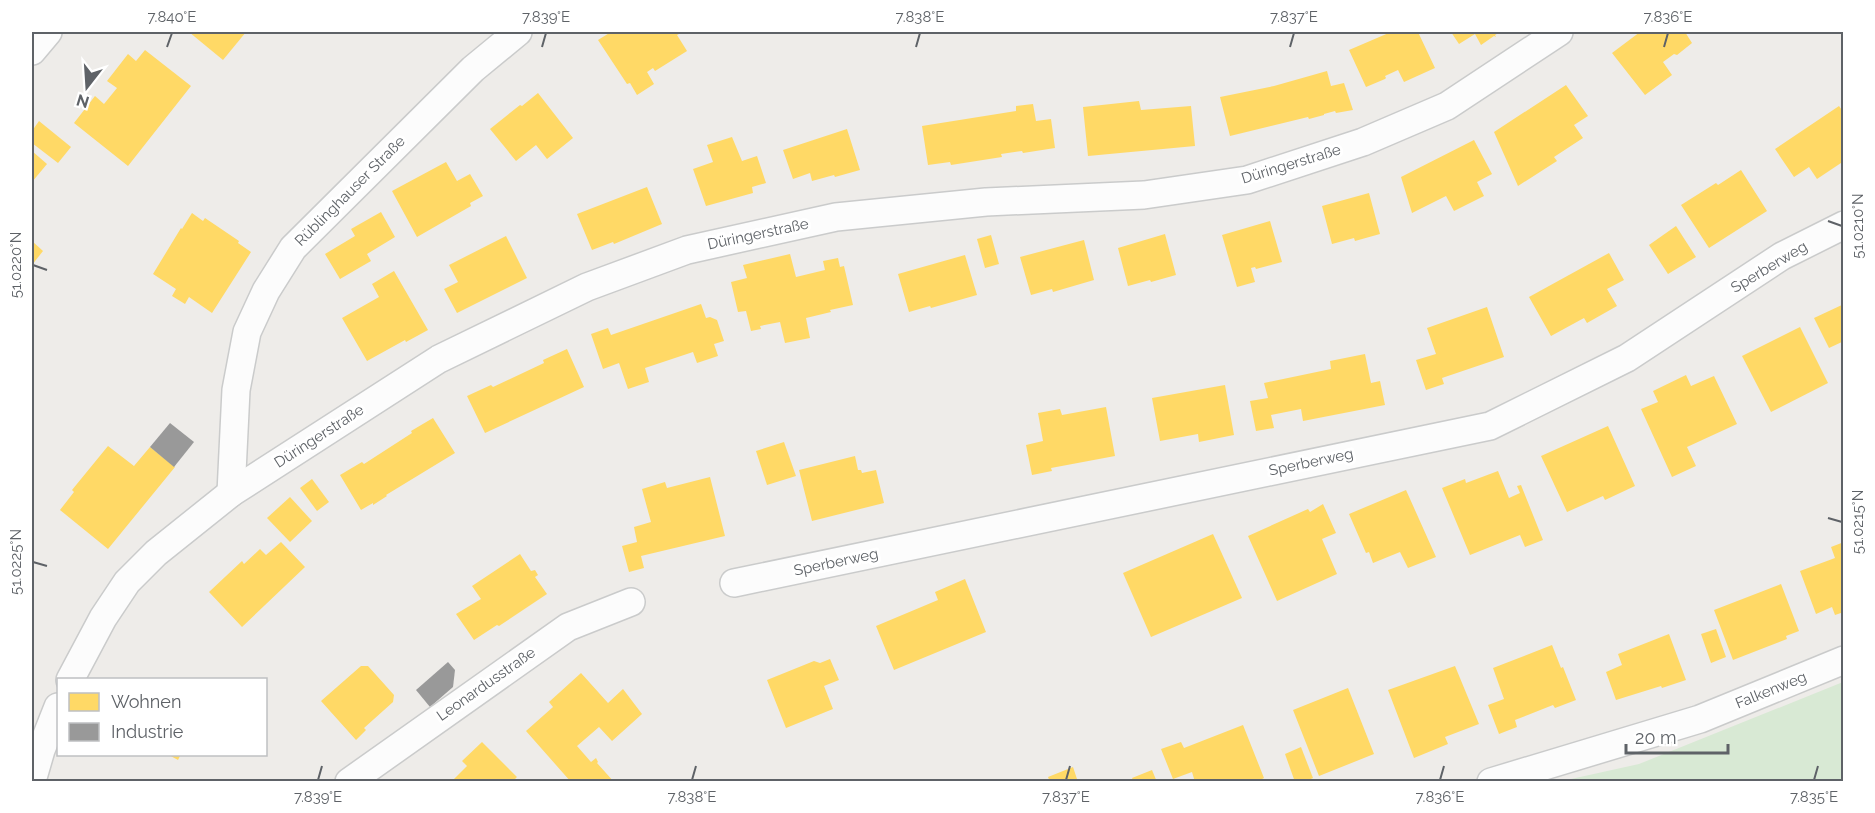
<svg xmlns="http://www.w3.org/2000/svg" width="1875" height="813" font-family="Raleway,sans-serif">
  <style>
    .green { fill: #d8e9d4 }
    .homes { fill: #ffd966 }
    .industry { fill: #999 }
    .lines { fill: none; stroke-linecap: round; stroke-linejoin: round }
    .street-casing { stroke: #cacbcb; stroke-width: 30 }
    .street { stroke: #fcfcfc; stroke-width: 27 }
    .ticks { fill: none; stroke: #5e6267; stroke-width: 2 }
    .labels { text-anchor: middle; stroke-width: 6; stroke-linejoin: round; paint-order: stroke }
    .street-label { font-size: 15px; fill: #5e6267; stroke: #fff }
    .neatline { fill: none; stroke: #5e6267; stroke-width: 2 }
    .ticks-label { font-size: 15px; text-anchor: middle; fill: #5e6267 }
  </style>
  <rect width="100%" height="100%" fill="#eeece9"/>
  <polygon class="green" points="1843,682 1843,781 1562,781 1639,764"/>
  <g class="homes">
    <polygon points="189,32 246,32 223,60"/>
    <polygon points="611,32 683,32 677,35 687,51 655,71 653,68 647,72 654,84 637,95 630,83 627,84 598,40"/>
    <polygon points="1391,32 1418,32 1435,68 1404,82 1398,70 1385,76 1386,78 1385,79 1366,87 1349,50"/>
    <polygon points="1451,32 1500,32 1495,35 1496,37 1494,36 1481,45 1475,34 1459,44"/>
    <polygon points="1640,32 1685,32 1692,43 1677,55 1674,54 1663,62 1672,75 1645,95 1612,53"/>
    <polygon points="145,50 191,86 128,166 74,123 95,96 104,104 117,88 107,81 128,54 136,61"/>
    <polygon points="1327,71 1331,86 1344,83 1353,110 1336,113 1335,111 1324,114 1324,115 1309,119 1308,117 1230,136 1220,97 1274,86"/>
    <polygon points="1566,85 1588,116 1574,125 1583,138 1554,157 1557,161 1518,186 1494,132"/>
    <polygon points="538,93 573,138 547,159 536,145 516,161 490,129 520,105 522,106"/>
    <polygon points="1139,101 1141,110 1191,106 1195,146 1088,156 1083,107"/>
    <polygon points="1033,104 1036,121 1051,119 1055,148 1023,153 1022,151 1001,154 1002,157 951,165 950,162 928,165 922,126 1016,111 1016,106"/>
    <polygon points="1839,106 1844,113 1844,161 1817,179 1809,167 1794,177 1775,149"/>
    <polygon points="39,121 71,147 58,163 32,143 32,131"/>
    <polygon points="847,129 860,170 835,177 834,175 812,181 810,173 793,179 783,150"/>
    <polygon points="732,137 742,161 757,156 766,183 752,187 753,193 706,206 693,169 713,162 707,145"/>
    <polygon points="1474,140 1492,174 1477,182 1484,196 1454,211 1446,196 1412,213 1401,177"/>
    <polygon points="32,151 47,164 32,182"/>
    <polygon points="446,162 457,181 470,174 483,196 470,203 471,206 417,237 392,191"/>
    <polygon points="1741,170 1767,211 1709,248 1681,205 1716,183 1718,185"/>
    <polygon points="647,187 662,224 614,244 613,242 592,250 577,214"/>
    <polygon points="1369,193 1380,234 1355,241 1354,238 1332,244 1322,206"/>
    <polygon points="381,212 395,237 367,254 371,261 340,279 325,254 355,236 351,229"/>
    <polygon points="192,213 203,221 205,218 239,241 238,243 251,252 212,313 189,297 185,304 172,296 176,289 153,274 181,228 182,229"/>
    <polygon points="1270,221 1282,262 1256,269 1255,267 1251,268 1255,282 1237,287 1222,235"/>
    <polygon points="1676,226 1696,257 1668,274 1649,245"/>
    <polygon points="1165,234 1176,275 1151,282 1150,280 1128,286 1118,248"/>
    <polygon points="991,235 999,264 985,268 977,239"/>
    <polygon points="506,236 527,278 457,313 444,289 458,282 449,265"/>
    <polygon points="1084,240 1094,280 1053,292 1052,289 1031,295 1020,257"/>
    <polygon points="32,241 43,251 32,265"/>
    <polygon points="1609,253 1624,280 1607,289 1617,306 1587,323 1584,318 1551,336 1529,297"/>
    <polygon points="790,254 796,277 825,270 823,261 838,258 840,267 844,266 853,305 830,310 831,312 806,318 810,338 785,343 780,322 760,326 761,329 751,331 746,311 738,312 731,282 747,278 743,265"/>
    <polygon points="965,255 977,295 931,308 930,306 909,312 898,274"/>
    <polygon points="394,271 428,330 406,342 405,340 367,361 342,318 379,297 372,284"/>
    <polygon points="701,304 706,318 710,317 717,320 724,341 714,344 718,356 697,363 693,352 645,368 649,382 628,389 619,363 603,369 591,334 608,328 611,335"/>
    <polygon points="1844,304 1844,341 1829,348 1814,318"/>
    <polygon points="1487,307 1504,357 1442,378 1444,384 1426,390 1416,360 1436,354 1427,328"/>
    <polygon points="1800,327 1828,383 1771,412 1742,356"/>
    <polygon points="567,349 584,387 485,433 467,396 491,385 493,387 544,363 543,360"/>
    <polygon points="1365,354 1371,383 1380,381 1385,405 1303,421 1301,409 1271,415 1274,428 1256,431 1250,401 1268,398 1264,383 1331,369 1330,361"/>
    <polygon points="1686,375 1691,386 1714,376 1737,424 1687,447 1696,466 1672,477 1641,409 1658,402 1653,391"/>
    <polygon points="1225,385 1234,435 1199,442 1198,434 1160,441 1152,398"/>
    <polygon points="1106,407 1115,456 1051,468 1052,471 1032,475 1026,445 1043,441 1038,413 1060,409 1062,415"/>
    <polygon points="433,418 455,453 386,495 387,496 373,505 373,503 361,510 340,475 362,462 364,464 412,433 411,431"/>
    <polygon points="1608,426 1635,486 1605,500 1603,496 1567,512 1541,456"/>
    <polygon points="784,442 796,476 767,485 756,451"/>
    <polygon points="108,446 134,466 150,447 175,467 108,549 60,510 74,492 72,490"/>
    <polygon points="855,456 858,470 861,470 862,473 876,470 884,503 812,521 799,470"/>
    <polygon points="1498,471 1509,498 1520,493 1517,486 1521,485 1543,540 1525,547 1520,535 1470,555 1442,488 1465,479 1466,483"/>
    <polygon points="710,477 725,536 641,556 644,568 629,572 622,546 637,542 634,527 651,522 642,489 665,482 667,488"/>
    <polygon points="312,479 329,502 317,511 300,488"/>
    <polygon points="1406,490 1436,557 1408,568 1400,552 1373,563 1369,552 1366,553 1349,514"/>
    <polygon points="290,497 312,521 290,542 267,518"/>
    <polygon points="1323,504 1336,533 1322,539 1337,574 1277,601 1248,536 1308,509 1310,512"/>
    <polygon points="1213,534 1242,598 1151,637 1123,573"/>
    <polygon points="281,542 305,567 242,627 209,592 242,561 244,564 260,549 266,555"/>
    <polygon points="1844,542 1844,612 1835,615 1832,607 1816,614 1800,571 1835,558 1831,547"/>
    <polygon points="520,554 531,571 535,570 538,575 535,577 547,594 499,626 497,625 474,640 456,614 481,599 472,586"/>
    <polygon points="965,579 986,632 894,670 876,626 938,600 935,592"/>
    <polygon points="1781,584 1799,631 1786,636 1787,639 1733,660 1714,610"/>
    <polygon points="1716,629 1726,657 1711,663 1701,634"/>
    <polygon points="1669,634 1686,680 1662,688 1661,686 1616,700 1606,672 1622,665 1618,654"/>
    <polygon points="1552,645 1561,668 1563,667 1576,700 1555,708 1553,705 1515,720 1517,727 1499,734 1488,705 1504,699 1493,668"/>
    <polygon points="830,659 839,680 824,686 833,709 786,728 767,680 814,661 820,663"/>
    <polygon points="361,666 368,666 394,695 393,702 364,728 366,730 356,740 321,701"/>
    <polygon points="1455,666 1479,724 1445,737 1448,744 1414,758 1388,690"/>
    <polygon points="581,673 608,703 623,689 642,714 612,741 599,727 577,746 591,762 596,758 598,762 597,763 614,782 571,782 526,731 553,707 549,702"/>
    <polygon points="1348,688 1374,754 1319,776 1293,710"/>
    <polygon points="1243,725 1264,778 1256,782 1195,782 1192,772 1173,779 1161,749 1181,742 1184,748"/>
    <polygon points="482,742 517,777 512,782 451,782 467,766 462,761"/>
    <polygon points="1301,747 1313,778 1304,782 1295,782 1285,754"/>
    <polygon points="167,754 181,754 178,760"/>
    <polygon points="1073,767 1078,782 1050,782 1048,777"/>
    <polygon points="1152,770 1157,782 1134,782 1132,778"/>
  </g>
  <g class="industry">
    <polygon points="170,423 194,442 174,467 150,447"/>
    <polygon points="448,662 455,670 453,687 430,707 416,690"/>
  </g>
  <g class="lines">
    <defs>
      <g id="street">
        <polyline points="32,51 48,32"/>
        <polyline points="231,493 236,390 247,332 266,291 293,248 473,69 518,32"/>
        <polyline points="734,583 1490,426 1627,358 1782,256 1844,225"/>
        <polyline points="70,680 103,618 127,582 156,553 231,493 439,359 587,287 687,250 836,217 986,202 1144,195 1247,180 1363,142 1447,106 1559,32"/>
        <polyline points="32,781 41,750 58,707"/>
        <polyline points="349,782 568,627 631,602"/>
        <polyline points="1491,782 1700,719 1844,660"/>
      </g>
    </defs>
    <use href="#street" class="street-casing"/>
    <use href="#street" class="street"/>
  </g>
  <path class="ticks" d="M167,47L172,33M542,47L546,33M916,47L920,33M1290,47L1294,33M1664,47L1668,33M1828,221L1842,226M33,265L47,270M1828,518L1842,522M33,562L47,566M318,780L322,766M692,780L696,766M1066,780L1070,766M1440,780L1444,766M1814,780L1818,766"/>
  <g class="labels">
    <g class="street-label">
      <text transform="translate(1291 164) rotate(-17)" y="5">Düringerstraße</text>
      <text transform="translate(350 191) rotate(-45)" y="5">Rüblinghauser Straße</text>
      <text transform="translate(758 234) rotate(-12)" y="5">Düringerstraße</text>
      <text transform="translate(1769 267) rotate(-31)" y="5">Sperberweg</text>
      <text transform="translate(319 436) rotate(-33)" y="5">Düringerstraße</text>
      <text transform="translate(1311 462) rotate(-12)" y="5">Sperberweg</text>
      <text transform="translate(836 562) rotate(-12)" y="5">Sperberweg</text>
      <text transform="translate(486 684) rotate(-35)" y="5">Leonardusstraße</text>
      <text transform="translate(1771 690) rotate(-22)" y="5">Falkenweg</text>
    </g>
  </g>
  <rect width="1875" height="813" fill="none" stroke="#ffffff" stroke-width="66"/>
  <rect x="57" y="678" width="210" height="78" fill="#ffffff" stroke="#bfc0c2" stroke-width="1.5"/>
  <rect x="69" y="693" width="30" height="18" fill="#ffd966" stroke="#bfc0c2" stroke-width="1.5"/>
  <text x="111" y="708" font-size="18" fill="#5e6267">Wohnen</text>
  <rect x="69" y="723" width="30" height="18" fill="#999999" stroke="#bfc0c2" stroke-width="1.5"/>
  <text x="111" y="738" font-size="18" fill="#5e6267">Industrie</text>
  <g transform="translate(87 87) rotate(197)" stroke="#ffffff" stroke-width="4.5" paint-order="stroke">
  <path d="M0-4.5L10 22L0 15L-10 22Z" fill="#5e6267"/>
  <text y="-9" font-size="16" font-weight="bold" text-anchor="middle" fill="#5e6267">N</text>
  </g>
  <path d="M1626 744v9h102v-9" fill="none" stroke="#5e6267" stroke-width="3"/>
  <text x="1635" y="744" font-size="18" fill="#5e6267" stroke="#ffffff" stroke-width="4.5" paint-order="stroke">20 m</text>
  <rect x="33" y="33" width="1809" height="747" class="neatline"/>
  <g class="ticks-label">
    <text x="172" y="22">7.840°E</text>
    <text x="546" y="22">7.839°E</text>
    <text x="920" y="22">7.838°E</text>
    <text x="1294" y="22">7.837°E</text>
    <text x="1668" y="22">7.836°E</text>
    <text transform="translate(1858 226) rotate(-90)" y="5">51.0210°N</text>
    <text transform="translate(16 265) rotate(-90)" y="5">51.0220°N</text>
    <text transform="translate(1858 522) rotate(-90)" y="5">51.0215°N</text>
    <text transform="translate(16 562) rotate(-90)" y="5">51.0225°N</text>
    <text x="318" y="802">7.839°E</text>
    <text x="692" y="802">7.838°E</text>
    <text x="1066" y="802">7.837°E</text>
    <text x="1440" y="802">7.836°E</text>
    <text x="1814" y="802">7.835°E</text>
  </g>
</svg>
